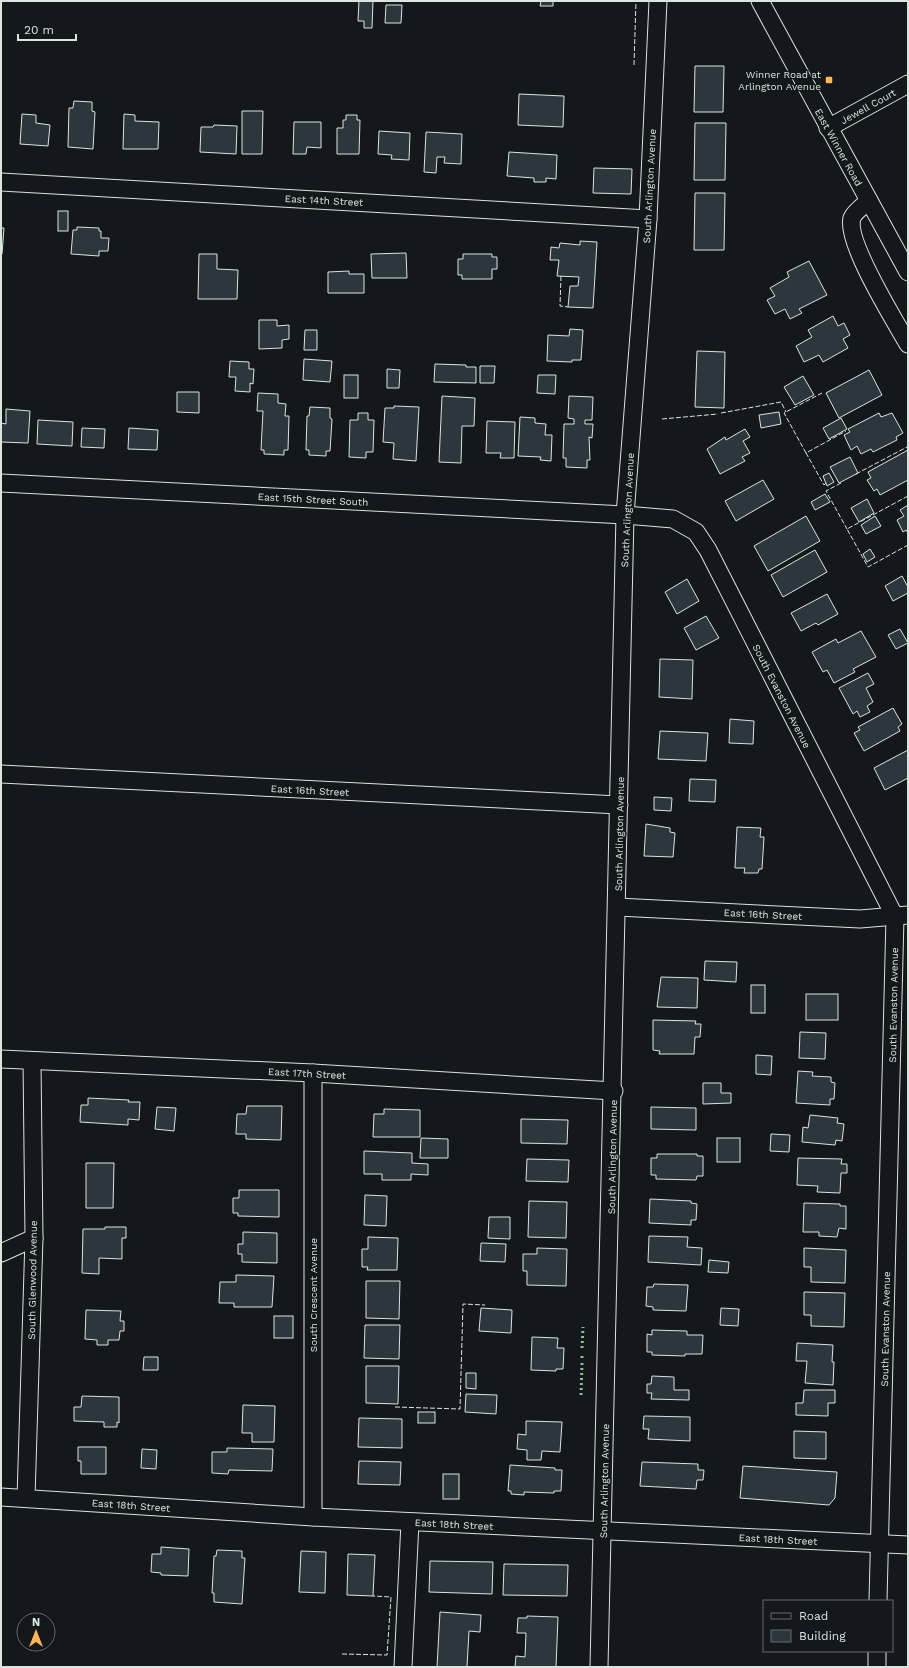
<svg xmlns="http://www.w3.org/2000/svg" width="909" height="1668" font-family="'Work Sans',sans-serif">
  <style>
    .building { fill: #2c363c; stroke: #d8e6dc }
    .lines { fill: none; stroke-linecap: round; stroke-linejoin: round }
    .street-casing { stroke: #d8e6dc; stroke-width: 19 }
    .street { stroke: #14181c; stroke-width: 17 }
    .hedge { stroke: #8ac095; stroke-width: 3; stroke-dasharray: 2 3; stroke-linecap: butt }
    .fence { stroke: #d8e6dc; stroke-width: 1; stroke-dasharray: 5 2; stroke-linecap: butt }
    .poi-dot { fill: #ffb74d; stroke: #14181c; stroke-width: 1.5 }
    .labels { text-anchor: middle; stroke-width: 3; stroke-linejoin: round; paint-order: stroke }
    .poi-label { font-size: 10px; fill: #d8e6dc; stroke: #14181c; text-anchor: end }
    .street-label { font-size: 10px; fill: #d8e6dc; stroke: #14181c }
  </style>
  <rect width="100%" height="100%" fill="#14181c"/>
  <g class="building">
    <polygon points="359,1 373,1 372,28 364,28 364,21 358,21"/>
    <polygon points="541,1 553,1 553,6 540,6"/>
    <polygon points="386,5 402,5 401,23 385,23"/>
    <polygon points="695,66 724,66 723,112 694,112"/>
    <polygon points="519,94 564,96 563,127 518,125"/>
    <polygon points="74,101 92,102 92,111 95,112 93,149 68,147 69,108 73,108"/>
    <polygon points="242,111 263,111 262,154 242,154"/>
    <polygon points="22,114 36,115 36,123 50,125 48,146 20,144"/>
    <polygon points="124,114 135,115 135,121 159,122 158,149 123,149"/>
    <polygon points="346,115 357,115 357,120 360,120 359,154 337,154 337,128 343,128 343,120 346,120"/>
    <polygon points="294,122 321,122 321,148 307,147 306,154 293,154"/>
    <polygon points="695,123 726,123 725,180 694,180"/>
    <polygon points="214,125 237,126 236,154 200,152 201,127 213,127"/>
    <polygon points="379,131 410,133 409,160 391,159 392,155 378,154"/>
    <polygon points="426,132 462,134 461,164 444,163 445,157 437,157 436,173 424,172"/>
    <polygon points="509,152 557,155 556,179 546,178 546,182 534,182 534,178 507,176"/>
    <polygon points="594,168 632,169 631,194 593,193"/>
    <polygon points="695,193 725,193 724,250 694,250"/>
    <rect x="58" y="211" width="10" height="20"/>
    <polygon points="77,227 99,228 99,231 101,231 101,238 109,238 108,251 99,251 99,256 71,254 73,230 77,230"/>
    <polygon points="1,228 4,228 2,254 1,254"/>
    <polygon points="580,241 597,242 593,308 568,307 570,286 578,286 579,277 557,276 559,260 550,260 551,247 559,248 560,243 580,245"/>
    <polygon points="406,253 407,278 372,278 371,254"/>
    <polygon points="199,254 217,254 217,269 238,270 237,299 198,299"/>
    <polygon points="463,254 492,254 492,257 497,257 497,269 492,269 492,279 462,279 462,275 458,275 458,259 463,259"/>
    <polygon points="809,261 827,295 799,309 802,313 790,319 785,309 775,314 767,300 775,296 770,288 789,277 787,272"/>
    <polygon points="349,271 349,274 364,274 364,293 328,293 328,272"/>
    <polygon points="833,316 838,326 844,323 850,335 843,339 848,348 823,362 819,355 804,362 796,346 812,337 808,330"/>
    <polygon points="259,320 277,320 277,326 289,325 289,339 282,340 282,348 259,349"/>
    <polygon points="570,329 583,330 581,360 572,360 572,362 547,361 548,335 569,336"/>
    <polygon points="305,330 317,330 317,350 304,350"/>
    <polygon points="697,351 725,352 724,408 695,407"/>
    <polygon points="304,359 332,361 330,382 303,380"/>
    <polygon points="230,361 249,362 249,369 254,369 253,384 250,383 250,392 235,391 236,377 229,377"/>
    <polygon points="435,364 466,365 466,367 476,367 476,383 434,382"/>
    <polygon points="480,366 495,366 494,383 480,383"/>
    <polygon points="387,369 400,370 399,388 387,388"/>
    <polygon points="869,370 882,395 839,418 826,393"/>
    <rect x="344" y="375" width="14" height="23"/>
    <polygon points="538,375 556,375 555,394 537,393"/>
    <polygon points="803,376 814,395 795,405 784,387"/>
    <polygon points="177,392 199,392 199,413 177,412"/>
    <polygon points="258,393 278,394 278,403 286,404 285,416 289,416 288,450 284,450 284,455 264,454 264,450 261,450 263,411 257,411"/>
    <polygon points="442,396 475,398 474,426 462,426 461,463 439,462"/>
    <polygon points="569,396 593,397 592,420 585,420 585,424 593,424 592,438 589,437 590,460 587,460 587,468 566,467 566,458 563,458 564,424 574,424 574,419 568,418"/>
    <polygon points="394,406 419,407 416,461 393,459 394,443 383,442 385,408 394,408"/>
    <polygon points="310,407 330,408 330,418 332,419 330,451 326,451 326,456 309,455 309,450 306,450 307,416 309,416"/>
    <polygon points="6,409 30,411 28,443 1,442 1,423 6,424"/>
    <polygon points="779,412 781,424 761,428 759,415"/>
    <polygon points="358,413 368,413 368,420 374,420 373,452 366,452 366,458 349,457 350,420 358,420"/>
    <polygon points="879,413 881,417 892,413 903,433 896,437 897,440 873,452 871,449 861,454 857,446 851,450 844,435 850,432 848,429"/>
    <polygon points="520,417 535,418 535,423 546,424 545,435 552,435 551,461 540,460 541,457 518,456"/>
    <polygon points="841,418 847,429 829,439 823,428"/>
    <polygon points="38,420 73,422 72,446 37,444"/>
    <polygon points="487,421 515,422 514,458 500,458 501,453 486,453"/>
    <polygon points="82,428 105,429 104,448 81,447"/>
    <polygon points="129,428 158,430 157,450 128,449"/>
    <polygon points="745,429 750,437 743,441 750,453 742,457 745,461 720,474 707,449 725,437 726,440"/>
    <polygon points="908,450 908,480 880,495 877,489 874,491 867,480 871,478 868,472"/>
    <polygon points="850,457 858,473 839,483 830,467"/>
    <polygon points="829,473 834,482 827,486 823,476"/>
    <polygon points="763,480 774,499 736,521 725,501"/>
    <polygon points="825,494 830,502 815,510 811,502"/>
    <polygon points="867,499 874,513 859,522 851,508"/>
    <polygon points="908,505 908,533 906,530 903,532 897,520 904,516 900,510"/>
    <polygon points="806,516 820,541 768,571 754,546"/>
    <polygon points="875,516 881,526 866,534 861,525"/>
    <polygon points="870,549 875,557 867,562 863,554"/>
    <polygon points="815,550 827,572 783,597 771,575"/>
    <polygon points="902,576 908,587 908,593 893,601 885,586"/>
    <polygon points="687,579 699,601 677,614 665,592"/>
    <polygon points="827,594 838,614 818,625 816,623 801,631 791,613"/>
    <polygon points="706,616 719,638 696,650 684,628"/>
    <polygon points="900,629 908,643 896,649 888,635"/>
    <polygon points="861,631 876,657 853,669 855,672 834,683 827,670 823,672 812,652 836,639 838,643"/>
    <polygon points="660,659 693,660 692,699 659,697"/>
    <polygon points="868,673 874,684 866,688 873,702 867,706 870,712 860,717 857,711 853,714 839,688"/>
    <polygon points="893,708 902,724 898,727 900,731 864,751 854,733 860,730 858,727"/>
    <polygon points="730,719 754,721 753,744 729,743"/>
    <polygon points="660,731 708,733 706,761 658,759"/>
    <polygon points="908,750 908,778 885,790 874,768"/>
    <polygon points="690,779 716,780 715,802 689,801"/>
    <polygon points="654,797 672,798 671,811 654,810"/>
    <polygon points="646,824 670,828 670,832 675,833 673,857 644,856"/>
    <polygon points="737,827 761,828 760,837 764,837 762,869 759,869 758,873 744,873 745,868 735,868"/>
    <polygon points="705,961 737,962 736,982 704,980"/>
    <polygon points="661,977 698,978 697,1008 657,1007"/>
    <rect x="751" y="985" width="14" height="28"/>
    <rect x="806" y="994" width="32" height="26"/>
    <polygon points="653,1020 696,1021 695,1024 701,1024 700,1037 695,1037 694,1054 659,1054 660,1051 653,1050"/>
    <polygon points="800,1032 826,1033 825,1059 799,1058"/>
    <polygon points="756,1055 772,1056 771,1075 756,1074"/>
    <polygon points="798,1071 813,1072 812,1076 831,1077 831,1082 835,1083 834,1099 830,1099 830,1105 796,1103"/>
    <polygon points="703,1083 721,1083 721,1093 731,1093 731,1103 703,1104"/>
    <polygon points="88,1098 129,1100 128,1102 140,1102 139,1120 128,1119 128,1125 80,1122 81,1105 88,1105"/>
    <polygon points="247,1106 282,1106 281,1140 246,1139 246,1134 236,1134 237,1114 246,1114"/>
    <polygon points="157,1107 176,1108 174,1131 155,1129"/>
    <polygon points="651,1107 696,1108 696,1130 651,1129"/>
    <polygon points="384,1109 420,1110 420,1137 373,1137 374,1114 384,1114"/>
    <polygon points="810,1115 838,1118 837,1123 844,1124 842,1141 836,1140 835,1145 802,1142 803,1127 808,1128"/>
    <polygon points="521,1119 568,1120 567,1144 521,1143"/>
    <polygon points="771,1134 790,1135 789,1152 770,1151"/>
    <polygon points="421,1138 448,1139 448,1158 420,1158"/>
    <rect x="717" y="1138" width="23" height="24"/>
    <polygon points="364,1151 412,1153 412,1163 428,1164 428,1175 411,1174 411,1180 382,1180 382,1174 364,1174"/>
    <polygon points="657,1154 697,1154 697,1156 703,1156 703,1176 697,1176 696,1180 656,1179 656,1175 651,1175 651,1158 657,1158"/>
    <polygon points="798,1158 842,1159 841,1164 847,1164 847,1173 841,1173 840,1193 817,1192 818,1186 797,1185"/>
    <polygon points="527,1159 569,1160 568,1182 526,1181"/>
    <polygon points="86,1163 114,1163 113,1208 86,1208"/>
    <polygon points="239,1190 279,1190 279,1217 238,1216 238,1213 233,1213 233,1198 239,1198"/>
    <polygon points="365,1195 387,1196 386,1226 364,1225"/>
    <polygon points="650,1199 691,1201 691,1203 697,1204 696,1220 691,1220 691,1225 649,1223"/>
    <polygon points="529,1201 567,1202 566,1238 528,1237"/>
    <polygon points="804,1203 840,1204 840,1206 846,1206 846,1229 839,1228 837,1237 819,1236 819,1232 803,1232"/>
    <polygon points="489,1217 510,1217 510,1239 488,1238"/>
    <polygon points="105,1227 126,1227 126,1238 122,1238 122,1259 99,1258 99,1274 82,1273 83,1229 105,1229"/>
    <polygon points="243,1232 277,1233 277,1263 242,1262 242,1254 238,1254 238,1244 243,1244"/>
    <polygon points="649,1236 688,1237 687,1247 702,1248 701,1265 648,1262"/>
    <polygon points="368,1237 398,1238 397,1270 367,1270 368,1267 362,1267 362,1249 368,1249"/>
    <polygon points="481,1243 506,1244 505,1262 480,1261"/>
    <polygon points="537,1248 567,1249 566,1286 527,1285 527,1271 523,1271 523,1254 537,1254"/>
    <polygon points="804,1248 846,1250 845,1283 811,1282 811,1267 804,1267"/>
    <polygon points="709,1260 729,1262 728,1273 708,1272"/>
    <polygon points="236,1275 274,1276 272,1307 234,1307 234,1303 219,1303 220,1282 236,1282"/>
    <polygon points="366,1281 400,1281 399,1319 366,1318"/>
    <polygon points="654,1284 688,1285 686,1311 653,1310 653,1307 646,1306 647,1287 653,1287"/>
    <polygon points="804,1292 845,1293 844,1327 811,1326 811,1315 804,1315"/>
    <polygon points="481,1308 512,1310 511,1333 479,1331"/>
    <polygon points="721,1308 739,1309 738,1326 720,1325"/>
    <polygon points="86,1310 121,1311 120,1321 124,1321 124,1331 120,1331 119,1340 108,1340 108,1345 97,1345 97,1340 85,1339"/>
    <rect x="274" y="1316" width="19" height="22"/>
    <polygon points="365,1325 400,1325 399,1359 364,1358"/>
    <polygon points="652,1330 687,1331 687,1335 703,1335 702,1354 685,1354 685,1356 652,1355 652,1352 647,1352 647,1334 652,1335"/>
    <polygon points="532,1337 558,1338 557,1348 564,1348 563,1369 556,1369 556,1371 531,1370"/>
    <polygon points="797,1343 833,1345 832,1362 834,1362 833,1385 805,1383 807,1361 796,1361"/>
    <polygon points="144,1357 158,1357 158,1370 143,1370"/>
    <polygon points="366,1366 399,1366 398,1404 366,1403"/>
    <polygon points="466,1373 476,1373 476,1389 466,1388"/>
    <polygon points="652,1376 674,1377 674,1390 689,1390 689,1400 651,1399 652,1393 647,1393 647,1384 651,1384"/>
    <polygon points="804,1390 835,1390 835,1403 828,1403 828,1416 796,1415 796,1403 803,1403"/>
    <polygon points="466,1394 497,1395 496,1414 465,1412"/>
    <polygon points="82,1396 119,1397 119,1423 117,1422 117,1427 104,1427 104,1422 74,1421 74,1407 81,1407"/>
    <polygon points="243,1405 275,1406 274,1442 252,1442 252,1433 242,1433"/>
    <rect x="418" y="1412" width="17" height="11"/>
    <polygon points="644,1416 690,1417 690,1441 648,1439 649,1429 643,1429"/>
    <polygon points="359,1418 402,1419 402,1448 358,1447"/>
    <polygon points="526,1421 562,1422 560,1452 542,1451 541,1460 527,1460 527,1450 517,1449 518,1434 526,1435"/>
    <polygon points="794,1431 826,1432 826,1459 794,1458"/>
    <polygon points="78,1447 106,1447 106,1474 81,1474 81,1461 78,1461"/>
    <polygon points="227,1448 273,1449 272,1471 229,1470 228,1474 212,1473 212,1452 227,1452"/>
    <polygon points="142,1449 157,1450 156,1469 141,1468"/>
    <polygon points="359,1461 401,1462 400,1485 358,1484"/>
    <polygon points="642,1462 698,1464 698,1470 704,1470 703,1480 697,1480 696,1489 640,1486"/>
    <polygon points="510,1465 555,1468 555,1470 562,1470 561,1491 554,1491 554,1493 524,1492 524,1495 511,1494 511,1491 508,1491"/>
    <polygon points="743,1466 837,1472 835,1498 829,1505 740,1498"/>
    <rect x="443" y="1474" width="16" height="25"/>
    <polygon points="161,1547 189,1549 188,1576 161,1575 161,1573 151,1572 152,1554 161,1554"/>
    <polygon points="217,1550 242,1551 242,1558 245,1558 242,1604 214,1602 214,1593 212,1593 214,1556 216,1556"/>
    <polygon points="301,1551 326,1552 325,1593 299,1592"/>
    <polygon points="348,1554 375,1555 373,1596 347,1595"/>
    <polygon points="430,1561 493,1562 492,1594 429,1592"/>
    <polygon points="504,1564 568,1565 567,1596 503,1595"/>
    <polygon points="440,1612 481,1615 480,1632 469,1631 467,1667 437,1667"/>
    <polygon points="527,1616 558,1617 556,1667 515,1667 516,1656 525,1657 526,1633 517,1633 518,1618 527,1618"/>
  </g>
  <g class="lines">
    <defs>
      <g id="street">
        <polyline points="760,1 908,272"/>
        <polyline points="828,128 908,84"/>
        <polyline points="1,182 648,219"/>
        <path d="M869,201C864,205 854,212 852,218C845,241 895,321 908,344"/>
        <polyline points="1,483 625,515 673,519 696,532 708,550 895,917 878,1601"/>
        <polyline points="1,774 619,805"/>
        <polyline points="617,907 860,919 908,915"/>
        <polyline points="1,1059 313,1073 614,1091"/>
        <polyline points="1,1253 34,1238"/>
        <polyline points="1,1497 313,1517 908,1545"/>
        <polyline points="26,1498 34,1238 32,1061"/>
        <polyline points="313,1517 313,1073"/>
        <polyline points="403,1667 410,1522"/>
        <polyline points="599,1667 625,515 648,219 658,1"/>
        <polyline points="877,1667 877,1651"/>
      </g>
    </defs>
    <use href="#street" class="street-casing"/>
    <use href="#street" class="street"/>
    <g class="hedge">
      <polyline points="582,1348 583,1327"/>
      <polyline points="582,1358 582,1353"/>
      <polyline points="581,1395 582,1363"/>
    </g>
    <g class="fence">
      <polyline points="634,65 636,1"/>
      <polyline points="561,276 560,306 568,307"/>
      <polyline points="721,413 781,402 786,412"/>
      <polyline points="662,419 718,414"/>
      <polyline points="806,453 784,413 822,393"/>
      <polyline points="856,474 907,447"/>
      <polyline points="826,483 824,485 806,453 846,431"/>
      <polyline points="841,483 826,491 847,529"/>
      <polyline points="908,496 847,529 868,567 908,545"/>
      <polyline points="395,1407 460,1409 463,1304 485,1305"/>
      <polyline points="342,1654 387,1655 391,1597 373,1596"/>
    </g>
  </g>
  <rect class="poi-dot" x="825" y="76" width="8" height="8" rx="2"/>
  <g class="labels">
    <g class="poi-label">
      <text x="821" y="78">Winner Road at<tspan x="821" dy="12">Arlington Avenue</tspan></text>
    </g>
    <g class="street-label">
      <text transform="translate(868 106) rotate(-29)" y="4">Jewell Court</text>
      <text transform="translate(839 147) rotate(61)" y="4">East Winner Road</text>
      <text transform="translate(649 186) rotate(-87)" y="4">South Arlington Avenue</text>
      <text transform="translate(324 200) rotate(3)" y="4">East 14th Street</text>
      <text transform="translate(313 499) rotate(3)" y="4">East 15th Street South</text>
      <text transform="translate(627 510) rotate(-87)" y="4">South Arlington Avenue</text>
      <text transform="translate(782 696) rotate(63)" y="4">South Evanston Avenue</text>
      <text transform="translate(310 790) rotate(3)" y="4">East 16th Street</text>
      <text transform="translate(619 834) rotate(-89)" y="4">South Arlington Avenue</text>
      <text transform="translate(763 914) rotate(3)" y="4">East 16th Street</text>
      <text transform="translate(893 1005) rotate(-89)" y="4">South Evanston Avenue</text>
      <text transform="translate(307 1073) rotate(3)" y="4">East 17th Street</text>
      <text transform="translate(612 1157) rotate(-89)" y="4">South Arlington Avenue</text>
      <text transform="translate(32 1280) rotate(-89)" y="4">South Glenwood Avenue</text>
      <text transform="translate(313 1295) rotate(-90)" y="4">South Crescent Avenue</text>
      <text transform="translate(885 1329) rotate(-89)" y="4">South Evanston Avenue</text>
      <text transform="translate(604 1481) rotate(-89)" y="4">South Arlington Avenue</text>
      <text transform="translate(131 1505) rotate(4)" y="4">East 18th Street</text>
      <text transform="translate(454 1524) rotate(3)" y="4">East 18th Street</text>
      <text transform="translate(778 1539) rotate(3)" y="4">East 18th Street</text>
    </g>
  </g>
  <rect width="909" height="1668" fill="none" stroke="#d8e6dc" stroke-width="4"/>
  <rect x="763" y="1600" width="130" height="52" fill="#14181c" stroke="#626a69"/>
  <rect x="771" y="1613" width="20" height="6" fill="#14181c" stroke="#626a69"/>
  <text x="799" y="1620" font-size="12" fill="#d8e6dc">Road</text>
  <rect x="771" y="1630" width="20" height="12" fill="#2c363c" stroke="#626a69"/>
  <text x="799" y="1640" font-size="12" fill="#d8e6dc">Building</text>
  <g transform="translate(36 1632)"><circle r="19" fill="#14181c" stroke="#626a69"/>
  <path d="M0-3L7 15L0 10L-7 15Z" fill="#ffb74d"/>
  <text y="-6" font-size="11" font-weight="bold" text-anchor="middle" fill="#d8e6dc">N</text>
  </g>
  <path d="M18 34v6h58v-6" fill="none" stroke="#d8e6dc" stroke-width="2"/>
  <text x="24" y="34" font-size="12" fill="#d8e6dc" stroke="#14181c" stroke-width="3" paint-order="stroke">20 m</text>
</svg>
